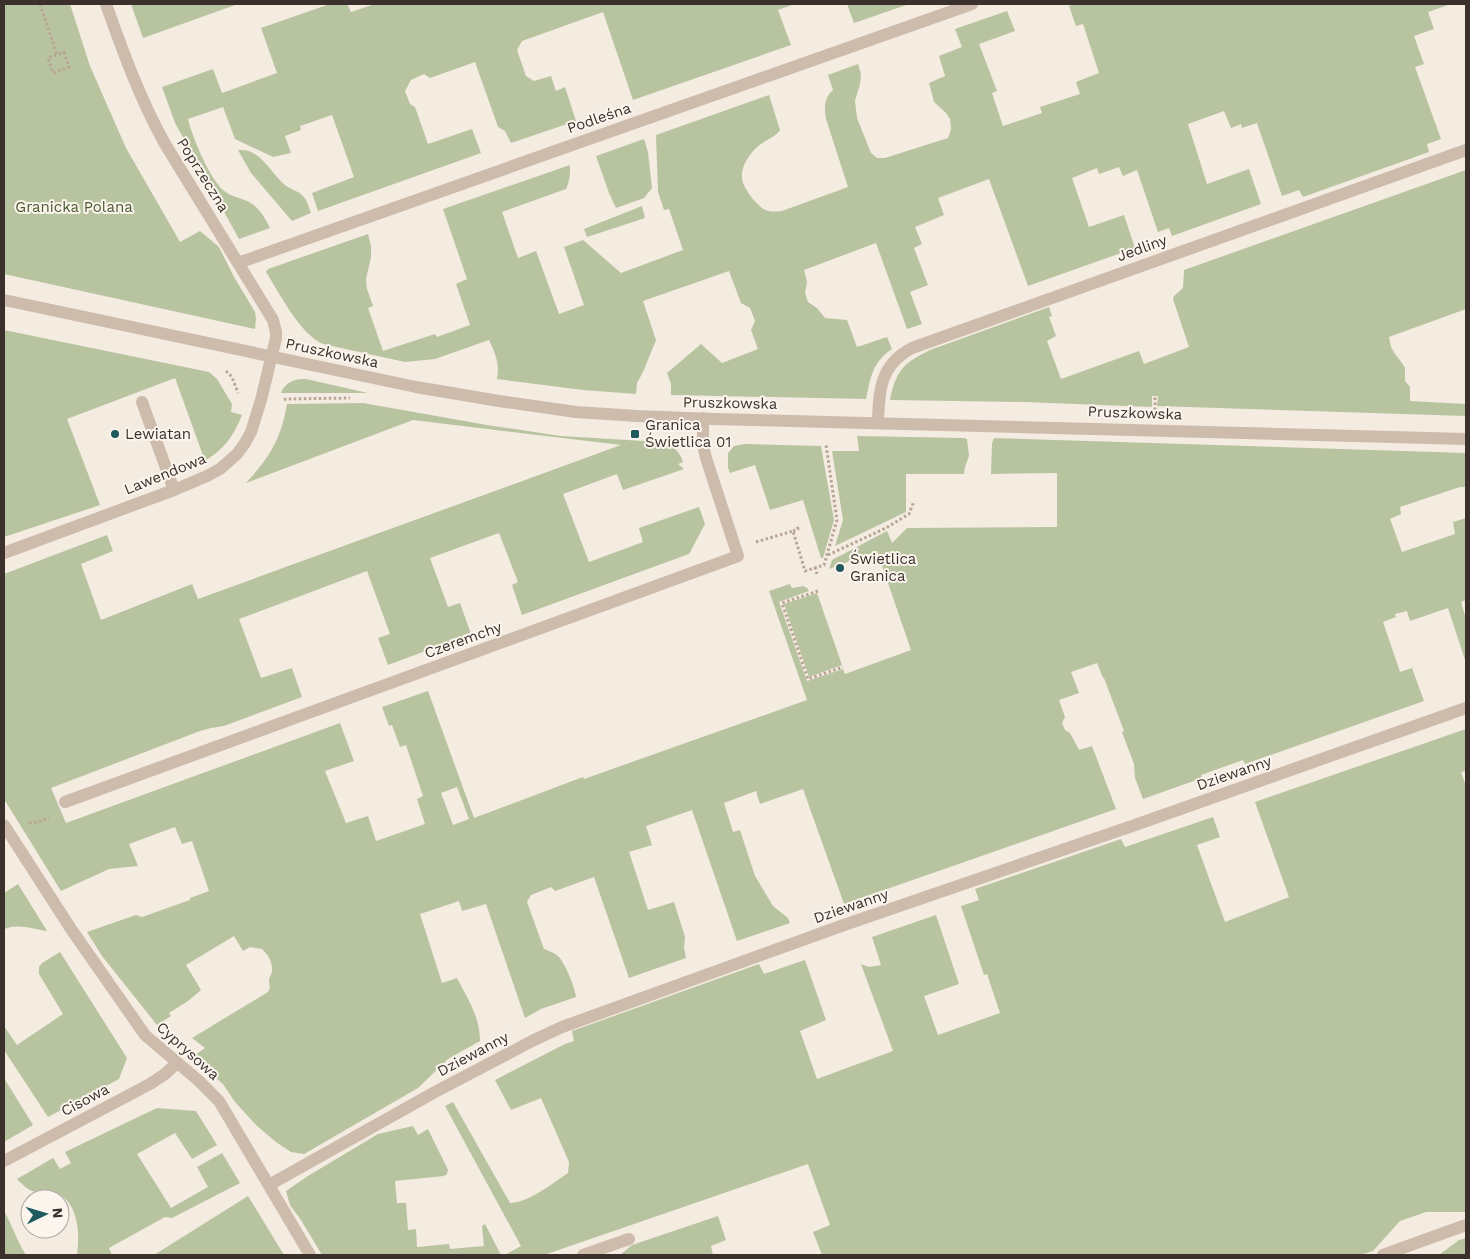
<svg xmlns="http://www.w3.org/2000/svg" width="1470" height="1259" font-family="'Work Sans',sans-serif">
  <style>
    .green { fill: #b8c4a0; fill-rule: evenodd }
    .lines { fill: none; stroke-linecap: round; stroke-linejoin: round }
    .path { stroke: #b9a596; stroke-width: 3; stroke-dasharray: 2.5 2.5; stroke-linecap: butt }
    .service { stroke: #cdbbac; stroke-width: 12 }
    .minor { stroke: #cdbbac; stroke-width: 12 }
    .tertiary { stroke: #cdbbac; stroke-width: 12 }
    .poi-dot { fill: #1f5a5e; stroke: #fbf5ee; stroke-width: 2 }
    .labels { text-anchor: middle; stroke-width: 4; stroke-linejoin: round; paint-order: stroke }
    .street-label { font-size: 15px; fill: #3b302b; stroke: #fbf5ee }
    .park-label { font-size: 15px; fill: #4a5a2e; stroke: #fbf5ee }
    .poi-label { font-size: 15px; fill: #3b302b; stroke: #fbf5ee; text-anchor: start }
  </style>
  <rect width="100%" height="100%" fill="#f4ebe1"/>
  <g class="green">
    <polygon points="4,4 70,4 90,66 126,148 180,242 200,231 219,247 234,277 255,312 256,318 255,329 4,274"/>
    <polygon points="131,4 238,4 143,38"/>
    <path d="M327,4H347L351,12L375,4H795L778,10L791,45L633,100L603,12L522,41L517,50L526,76L534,81L551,76L556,91L565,87L576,121L511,143L505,131L498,127L475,62L430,78L424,74L411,80L405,91L410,104L415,107L428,144L472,129L481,153L318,211L312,193L354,177L332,115L300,126L301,130L285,136L291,153L273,157L235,139L223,107L188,119C192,136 211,184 227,193C233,197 242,198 249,202C259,207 265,218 270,228L239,239L175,123L162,87L213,69L222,93L277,73L261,28L327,5Z"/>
    <polygon points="847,4 909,4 854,23"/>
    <path d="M1077,4H1451L1428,12L1434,29L1414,36L1424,64L1415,67L1441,139L1427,144L1429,152L1303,197L1299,190L1282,196L1257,123L1242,128L1241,124L1231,128L1224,111L1188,124L1207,184L1249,169L1261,204L1172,236L1169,228L1158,232L1137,170L1123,176L1119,167L1099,174L1097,168L1072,178L1089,227L1124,215L1135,248L1028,286L989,179L938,198L944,215L915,227L922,244L914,248L928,285L910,292L922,324L907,329L876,243L804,270L807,282L805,293L808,302L817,308L825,318L847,320L857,347L887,337L892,349C872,363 871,376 866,399L671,395V384L667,373L701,344L722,363L758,349L751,330L755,321L750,308L741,303L729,271L643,301L656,340L643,372L637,383L636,394L583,390L497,379C500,363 495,353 489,340L435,359L405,362L323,344C300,334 280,294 266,272L268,269L368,234L371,246V257L366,279L367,289L373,306L368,308L383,351L435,334L437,337L470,325L456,284L467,279L443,209L570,165C570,174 570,181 566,189L502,212L518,258L536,251L559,314L584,305L564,247L583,240L621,273L683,250L669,209L664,210L658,192L656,135L769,95L780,130C775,137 768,139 761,144C752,150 741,165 742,177C742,185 748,192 752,198C762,210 767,213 782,211L848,187L826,119C824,108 824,98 833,90L828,75L858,64L861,74L860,84L855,101L857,118L871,153L877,158H885L948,138L950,133L951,128L950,119L946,113L934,102L929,83L945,76L939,56L962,47L955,29L1007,11L1015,31L979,44L997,91L992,93L1003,126L1042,113L1040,107L1080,94L1076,82L1099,73L1083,24L1076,26L1069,6Z"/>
    <polygon points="644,139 648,152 652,188 644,198 616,208 609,193 596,156"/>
    <path d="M238,150C261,148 270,173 285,185C290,189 298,191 302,195C307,199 309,208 311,213L292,221L251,173Z"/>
    <path d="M1466,170V309L1389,337L1391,347L1395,354L1402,363L1405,368V381L1410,387V401L1466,404V416L1157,406L1158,396H1152V407L1024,402L890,400C896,371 903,363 930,350L1049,307L1052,316L1049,317L1056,336L1047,341L1061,379L1139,351L1144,364L1189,347L1173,299L1174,296L1183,288L1184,270Z"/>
    <polygon points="642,206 645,218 587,237 584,229"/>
    <path d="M4,330L209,372L217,379L232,404L231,412L242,415C233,437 225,448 205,461L175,378L67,419L100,505L4,537Z"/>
    <path d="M301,379H306L368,393H281C284,384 292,380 301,379Z"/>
    <path d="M363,403L487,425L561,436L660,442C672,444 679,450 683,462L678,464L684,469L623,490L617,474L563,494L589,562L643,542L639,528L699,507L705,524L689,554L522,615L512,585L518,582L499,533L430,558L448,607L460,603L471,634L388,665L378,638L390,634L367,571L239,619L261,678L292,668L302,697L224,726L211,728L200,731L51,788L66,823L340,723L354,761L325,771L346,823L368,816L376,841L425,824L417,799L423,796L406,745L400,747L392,725L389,726L382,707L428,691L474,818L583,777L584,779L807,700L769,591L790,584L791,587L793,588L803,586L807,588L809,591L779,602L807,681L843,669L845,674L911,650L877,551L829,569L832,560L887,531L892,543L907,528L1057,527V473L991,474L992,443L994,438L1466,453V487H1460L1400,507L1401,514L1390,519L1402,552L1455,534L1453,522L1466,518V600L1461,602L1466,619V663L1448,608L1410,621L1407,611L1395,614L1396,617L1383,622L1400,672L1412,668L1424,701L1245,764L1243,760L1201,775L1202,778L1143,799L1135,778L1134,764L1122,732L1124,731L1104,678H1103L1097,663L1071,672L1079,693L1059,700L1065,717L1062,723L1065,730L1070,733L1079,750L1092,746L1116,809L844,904L803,789L760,804L756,791L724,803L733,832L740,830L755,876L773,906L788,918L790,923L737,941L692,810L646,826L652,845L629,852L648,910L674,902L685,937L684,947L686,958L629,978L594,877L555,891L551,887L531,895L527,902L544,949C549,951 555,953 559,957C565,964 575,987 576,997L541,1009L525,1018L486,904L462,911L459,901L420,914L442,983L457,978C468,999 480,1017 480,1041L448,1059L418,1088L304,1154L291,1152L276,1142L256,1125L235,1102L223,1084L192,1057L205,1048L192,1038L268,992C271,987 269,986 269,980C269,977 271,975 272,972C273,962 268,955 262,949L250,947L243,951L234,936L186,965L201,990L188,1001L169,1013L171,1016L157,1025L102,956L87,932L136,915L142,917L190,900V898L209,891L192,841L182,844L175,827L129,844L138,866L109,869L61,891L4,799V574L107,535L113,551L81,564L101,620L192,584L198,599L621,445L413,420L246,483C270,457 281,439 287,404ZM457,787L469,819L453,825L441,793Z"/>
    <polygon points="857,436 964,438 967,439 969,456 965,467 964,474 906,474 906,512 835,546 843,520 832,451 859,451"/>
    <polygon points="745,444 821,446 834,520 823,558 821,558 803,500 770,510 755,465 730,473 728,468 728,453 734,446"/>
    <polygon points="817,593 842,665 809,677 784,604"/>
    <path d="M1466,729V771L1461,772L1466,786V1212H1426L1400,1221L1373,1251L1360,1255H822L813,1232L830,1225L808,1164L544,1255H505L521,1246L445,1106L453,1102L510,1203C528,1203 553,1183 568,1173L569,1162L541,1098L511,1110L495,1080L565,1044L574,1041L572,1031L759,964L764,974L805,960L826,1020L800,1031L817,1079L893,1051L861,964L869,967L881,965L872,937L936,915L959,984L924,996L938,1035L1000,1013L987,974L984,975L961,906L979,900L975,889L1121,839L1125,847L1213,817L1220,837L1197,845L1225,922L1289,897L1255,802Z"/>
    <path d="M18,884L47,931C32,929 19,923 4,929V893Z"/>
    <polygon points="60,952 127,1058 119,1079 48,1117 4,1050 4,1026 17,1045 63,1014 39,974 39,967 42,963"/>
    <polygon points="4,1078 33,1125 4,1142"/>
    <path d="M157,1108L196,1111L217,1145L192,1159L175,1133L137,1154L171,1208L208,1187L197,1167L222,1153L240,1183L172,1218L165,1217L109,1248L112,1255H77C80,1235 79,1202 56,1193C49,1190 43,1193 36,1192C28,1191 22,1184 17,1179L53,1158L60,1169L71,1163L65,1152Z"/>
    <polygon points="413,1126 418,1135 428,1129 448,1170 447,1174 444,1176 395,1181 397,1203 406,1203 408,1230 416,1229 417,1247 449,1244 450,1249 484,1246 482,1226 485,1224 501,1255 322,1255 301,1220 290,1205 286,1191 308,1176 378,1134"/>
    <polygon points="248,1196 284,1255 154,1255"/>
    <path d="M4,1211C12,1225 17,1241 26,1255H4Z"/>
    <polygon points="718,1216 726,1240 711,1246 713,1255 620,1255 632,1245"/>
    <polygon points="1466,1238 1466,1255 1439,1255 1459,1240"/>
  </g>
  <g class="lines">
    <g class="path">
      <polyline points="40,4 57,55"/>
      <polygon points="64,52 69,67 53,73 48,58"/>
      <polyline points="226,371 232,377 238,393"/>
      <polyline points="284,400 286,399 350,398"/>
      <polyline points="1155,410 1155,396"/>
      <polyline points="793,531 798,529 797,525"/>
      <polyline points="756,542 793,531 805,571 824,565 837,520 826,445"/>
      <polyline points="828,555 886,528 909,514 914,501"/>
      <polyline points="815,567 817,574"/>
      <polyline points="818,591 782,603 808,679 843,667"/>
      <polyline points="29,823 39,822 49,818"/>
    </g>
    <g class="service">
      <polyline points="142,402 174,490"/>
      <polyline points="583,1255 629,1239"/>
    </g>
    <g class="minor">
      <polyline points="238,263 972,4"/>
      <path d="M878,422C879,390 880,365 912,348L1466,150"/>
      <path d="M4,553L174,490L207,476L220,469L237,454L245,443L251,432L261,400L276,338V332L273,320L165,144C140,99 123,52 106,4"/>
      <polyline points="65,802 738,556 706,458 703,444 703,418"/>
      <polyline points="4,825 71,929 145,1035 199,1081 219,1101 310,1255"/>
      <polyline points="4,1161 150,1084 165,1074 177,1063"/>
      <polyline points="269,1185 435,1092 534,1040 562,1027 844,925 1138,824 1466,708"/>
      <polyline points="1383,1255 1466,1225"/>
    </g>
    <polyline class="tertiary" points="4,300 416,387 499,401 576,412 637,416 713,419 1466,439"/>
  </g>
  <g class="poi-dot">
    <circle cx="115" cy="434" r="5"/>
    <rect x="630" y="429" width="10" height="10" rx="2.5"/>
    <circle cx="840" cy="568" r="5"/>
  </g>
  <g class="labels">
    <g class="street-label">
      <text transform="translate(599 118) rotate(-19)" y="5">Podleśna</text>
      <text transform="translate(203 175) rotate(58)" y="5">Poprzeczna</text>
      <text transform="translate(1142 248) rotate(-20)" y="5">Jedliny</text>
      <text transform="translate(332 353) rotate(12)" y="5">Pruszkowska</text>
      <text transform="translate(730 403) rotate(1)" y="5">Pruszkowska</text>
      <text transform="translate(1135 413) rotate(2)" y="5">Pruszkowska</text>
      <text transform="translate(165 474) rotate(-22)" y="5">Lawendowa</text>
      <text transform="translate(463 640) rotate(-20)" y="5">Czeremchy</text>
      <text transform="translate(1234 773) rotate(-19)" y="5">Dziewanny</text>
      <text transform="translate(851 906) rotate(-19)" y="5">Dziewanny</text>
      <text transform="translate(188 1051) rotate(42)" y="5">Cyprysowa</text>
      <text transform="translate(473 1054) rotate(-28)" y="5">Dziewanny</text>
      <text transform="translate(85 1100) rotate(-28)" y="5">Cisowa</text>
    </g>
    <g class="park-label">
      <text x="74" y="212">Granicka Polana</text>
    </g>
    <g class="poi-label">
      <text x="645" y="430">Granica<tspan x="645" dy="17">Świetlica 01</tspan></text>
      <text x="125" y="439">Lewiatan</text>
      <text x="850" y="564">Świetlica<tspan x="850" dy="17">Granica</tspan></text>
    </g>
  </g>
  <rect width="1470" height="1259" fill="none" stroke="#3b302b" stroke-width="10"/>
  <g transform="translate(45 1214) rotate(85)"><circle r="24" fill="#fbf5ee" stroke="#aea6a0"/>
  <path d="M0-4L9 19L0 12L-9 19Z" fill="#1f5a5e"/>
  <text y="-8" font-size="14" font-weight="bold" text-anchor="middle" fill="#3b302b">N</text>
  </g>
</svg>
